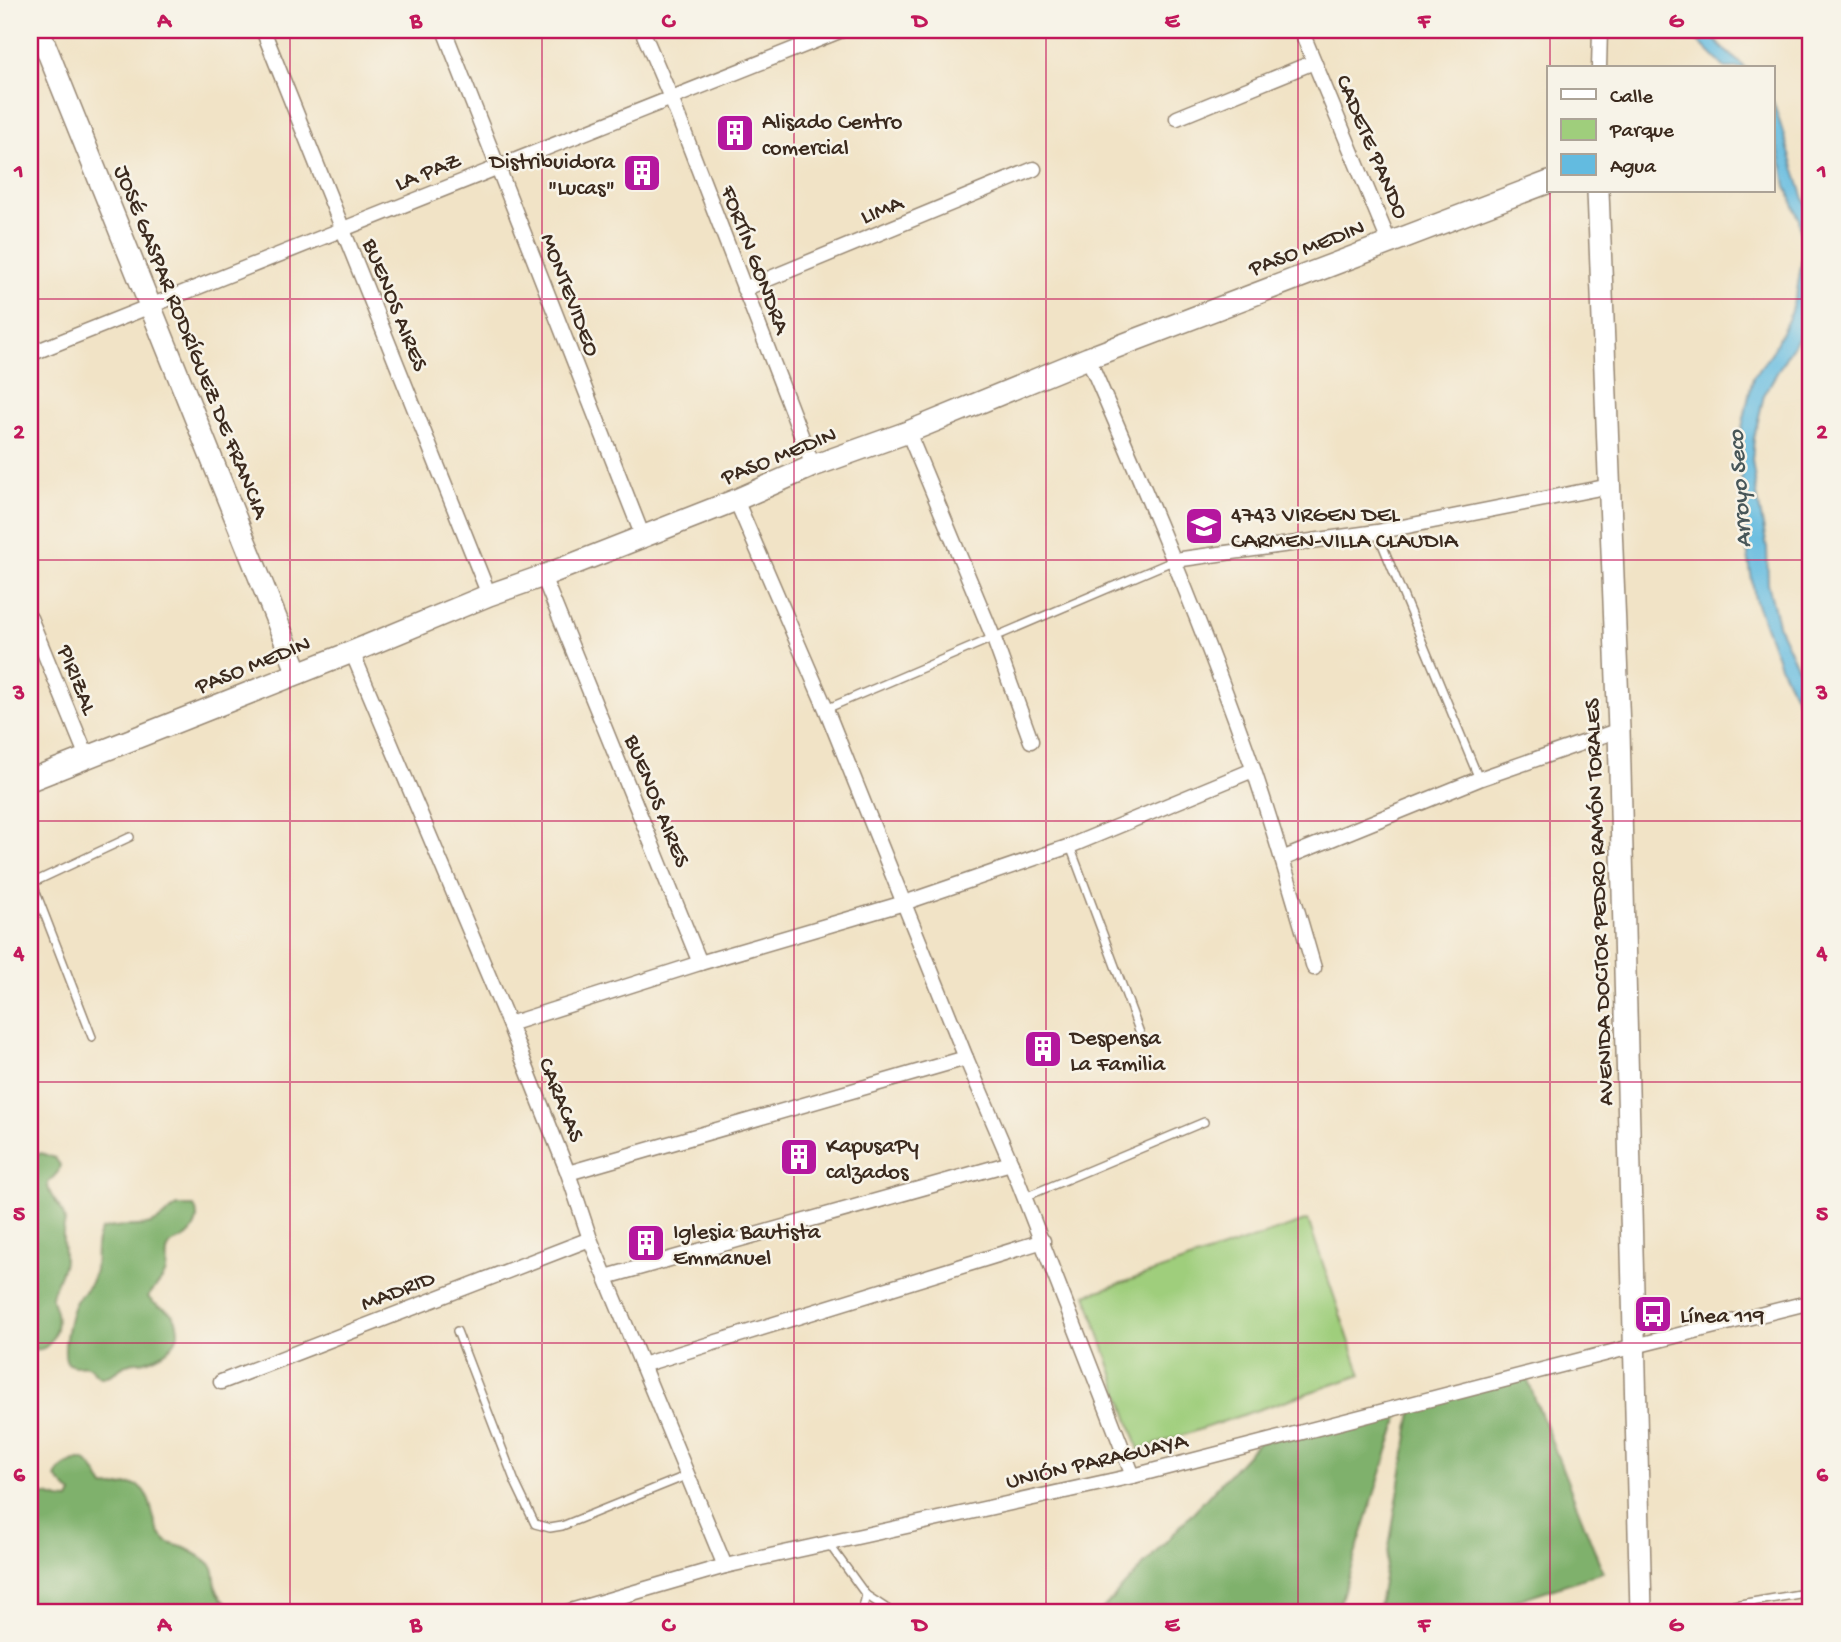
<svg xmlns="http://www.w3.org/2000/svg" width="1841" height="1642" font-family="'Gochi Hand',sans-serif">
  <style>
    .green { fill: #9fce7c; stroke: #6d7c4d; stroke-width: 2 }
    .forest { fill: #7fb16c; stroke: #5d6e45; stroke-width: 2 }
    .water { fill: #63bbe0; stroke: #4f727f; stroke-width: 2 }
    .lines { fill: none; stroke-linecap: round; stroke-linejoin: round }
    .lane-casing { stroke: #968672; stroke-width: 10 }
    .street-casing { stroke: #968672; stroke-width: 17 }
    .secondary-casing { stroke: #968672; stroke-width: 24 }
    .lane { stroke: #fff; stroke-width: 7 }
    .street { stroke: #fff; stroke-width: 14 }
    .secondary { stroke: #fff; stroke-width: 21 }
    .grid { fill: none; stroke: #c2185b; stroke-width: 2; stroke-opacity: 0.55 }
    .labels { text-anchor: middle; stroke-width: 5; stroke-linejoin: round; paint-order: stroke }
    .poi-label { font-size: 23px; fill: #3b2a1e; stroke: #f7f3e8; text-anchor: start }
    .street-label { font-size: 23px; fill: #3b2a1e; stroke: #f7f3e8 }
    .water-label { font-size: 24px; font-style: italic; fill: #475658; stroke: #f7f3e8 }
    .neatline { fill: none; stroke: #c2185b; stroke-width: 2.5 }
    .grid-label { font-size: 23px; text-anchor: middle; font-weight: bold; fill: #c2185b }
  </style>
  <rect width="100%" height="100%" fill="#f7f3e8"/>
  <filter id="ink" filterUnits="userSpaceOnUse"><feTurbulence type="fractalNoise" baseFrequency=".0143" numOctaves="2"/><feDisplacementMap in="SourceGraphic" scale="14" xChannelSelector="R" yChannelSelector="G"/><feConvolveMatrix kernelMatrix="1 2 1 2 8 2 1 2 1" color-interpolation-filters="sRGB"/></filter>
  <filter id="wash" filterUnits="userSpaceOnUse"><feTurbulence type="fractalNoise" baseFrequency=".00686" numOctaves="4" result="noise"/><feDisplacementMap in="SourceGraphic" scale="28" xChannelSelector="R" yChannelSelector="G"/><feGaussianBlur stdDeviation="1.57" result="paint"/><feColorMatrix in="noise" values="0 0 0 0 0 0 0 0 0 0 0 0 0 0 0 0 0 1.4 0 .05"/><feComposite in="paint" operator="in"/></filter>
  <g filter="url(#wash)">
    <rect width="100%" height="100%" fill="#f1e3c6"/>
    <polygon class="green" points="1308,1220 1361,1375 1139,1450 1086,1295"/>
    <g class="forest">
      <path d="M41,1153L55,1158L60,1165L58,1172L48,1183C47,1198 65,1207 65,1222C64,1226 63,1229 63,1233C62,1244 66,1255 63,1266C60,1276 53,1287 52,1297C51,1303 56,1307 56,1313C59,1330 50,1356 30,1348C30,1340 35,1333 30,1326V1158Z"/>
      <path d="M178,1206H194C201,1218 195,1232 183,1239C177,1242 172,1241 169,1247C164,1255 169,1265 165,1274C162,1283 153,1288 148,1297C158,1312 176,1305 178,1330C179,1347 158,1357 145,1361C140,1363 135,1361 130,1363C121,1366 111,1378 101,1377C95,1376 93,1369 89,1367C83,1363 75,1369 69,1364C59,1358 70,1313 75,1303C79,1295 87,1290 91,1282C100,1266 91,1247 101,1230C118,1223 134,1229 151,1224C163,1220 168,1211 178,1206Z"/>
      <polygon points="1526,1376 1603,1572 1481,1612 1378,1612 1413,1406"/>
      <polygon points="1402,1407 1337,1612 1100,1612 1258,1443"/>
      <path d="M78,1460H85L96,1472L104,1487C116,1489 133,1481 140,1487C155,1499 150,1526 165,1540C170,1545 179,1545 185,1548C193,1552 206,1559 212,1566C216,1573 214,1580 216,1587C218,1597 229,1605 236,1612H30V1500C50,1488 50,1501 69,1500L72,1494L56,1478C59,1467 67,1464 78,1460Z"/>
    </g>
    <g class="water">
      <polygon points="1687,30 1706,30 1722,48 1746,68 1725,68"/>
      <polygon points="1773,101 1811,221 1811,318 1786,357 1764,395 1754,438 1752,460 1757,495 1767,547 1768,584 1779,628 1807,687 1811,692 1811,720 1800,705 1781,668 1755,599 1746,543 1740,454 1742,428 1753,377 1772,352 1788,320 1797,291 1803,253 1799,219 1786,186 1783,168 1773,133"/>
    </g>
  </g>
  <g filter="url(#ink)">
    <g class="lines">
      <defs>
        <g id="lane">
          <polyline points="1377,532 1479,779"/>
          <polyline points="826,709 1175,560"/>
          <polyline points="1070,846 1140,1033"/>
          <polyline points="30,877 92,1037"/>
          <polyline points="32,883 130,837"/>
          <polyline points="1025,1197 1204,1122"/>
          <polyline points="457,1331 515,1482 535,1524 550,1528 562,1526 688,1475"/>
          <polyline points="829,1544 866,1595 892,1612"/>
          <polyline points="862,1612 866,1595"/>
          <polyline points="1612,1612 1637,1609"/>
          <polyline points="1693,1612 1811,1592"/>
        </g>
        <g id="street">
          <polyline points="263,30 489,595"/>
          <polyline points="444,30 643,537"/>
          <polyline points="642,30 671,98 813,466"/>
          <polyline points="1301,30 1389,242"/>
          <polyline points="1809,30 1811,33"/>
          <polyline points="1599,68 1600,30"/>
          <polyline points="1177,118 1314,62"/>
          <polyline points="744,289 1034,169"/>
          <polyline points="30,354 842,30"/>
          <path d="M1088,358C1147,494 1205,631 1254,771C1276,836 1295,902 1314,968"/>
          <polyline points="908,432 994,639 1031,741"/>
          <polyline points="736,500 826,709 966,1058 1011,1163 1133,1476"/>
          <polyline points="1175,560 1377,532 1610,486"/>
          <polyline points="543,576 700,963"/>
          <polyline points="30,618 87,757"/>
          <polyline points="352,652 509,1024 568,1173 590,1239 725,1566"/>
          <polyline points="1282,859 1479,779 1619,730"/>
          <polyline points="509,1024 700,963 904,903 1070,846 1253,770"/>
          <polyline points="568,1173 966,1058"/>
          <polyline points="606,1277 1011,1163"/>
          <polyline points="642,1365 1043,1241"/>
          <polyline points="221,1382 590,1239"/>
          <polyline points="567,1612 725,1566 1133,1476 1635,1346 1811,1302"/>
        </g>
        <g id="secondary">
          <polyline points="39,30 298,673"/>
          <polyline points="1598,191 1619,730 1641,1612"/>
          <polyline points="30,780 352,652 489,595 543,576 736,500 813,466 908,432 1088,358 1549,182"/>
        </g>
      </defs>
      <use href="#lane" class="lane-casing"/>
      <use href="#street" class="street-casing"/>
      <use href="#secondary" class="secondary-casing"/>
      <use href="#lane" class="lane"/>
      <use href="#street" class="street"/>
      <use href="#secondary" class="secondary"/>
    </g>
  </g>
  <path class="grid" d="M290,30V1612M542,30V1612M794,30V1612M1046,30V1612M1298,30V1612M1550,30V68M1550,191V1612M30,299H1811M30,560H1811M30,821H1811M30,1082H1811M30,1343H1811"/>
  <defs>
    <symbol id="building-square" viewBox="-11 -11 22 22"><rect x="-9" y="-9" width="18" height="18" rx="4" fill="#b5179e" stroke="#f7f3e8"/><path d="M-4-6H4V6H1V3H-1V6H-4ZM-2.5-4.3h1.7v1.8h-1.7ZM.8-4.3h1.7v1.8H.8ZM-2.5-1h1.7V.8h-1.7ZM.8-1h1.7V.8H.8Z" fill="#fff"/></symbol>
    <symbol id="school-square" viewBox="-11 -11 22 22"><rect x="-9" y="-9" width="18" height="18" rx="4" fill="#b5179e" stroke="#f7f3e8"/><path d="M0-5L7-2L0 1L-7-2ZM-4 1L0 2.5L4 1V4Q0 6-4 4Z" fill="#fff"/></symbol>
    <symbol id="bus-square" viewBox="-11 -11 22 22"><rect x="-9" y="-9" width="18" height="18" rx="4" fill="#b5179e" stroke="#f7f3e8"/><path d="M-5-6H5V4H4V6H2V4H-2V6H-4V4H-5ZM-3.5-4V0h7V-4ZM-3.5 1.2v1.5H-2V1.2ZM2 1.2v1.5H3.5V1.2Z" fill="#fff"/></symbol>
  </defs>
  <g fill-rule="evenodd">
    <use href="#building-square" x="713" y="111" width="44" height="44"/>
    <use href="#building-square" x="620" y="151" width="44" height="44"/>
    <use href="#school-square" x="1182" y="504" width="44" height="44"/>
    <use href="#building-square" x="1021" y="1027" width="44" height="44"/>
    <use href="#building-square" x="777" y="1135" width="44" height="44"/>
    <use href="#building-square" x="624" y="1221" width="44" height="44"/>
    <use href="#bus-square" x="1631" y="1292" width="44" height="44"/>
  </g>
  <g class="labels">
    <g class="poi-label">
      <text x="762" y="128">Alisado Centro<tspan x="762" dy="26">comercial</tspan></text>
      <text x="615" y="168" text-anchor="end">Distribuidora<tspan x="615" dy="26">"Lucas"</tspan></text>
      <text x="1231" y="521">4743 VIRGEN DEL<tspan x="1231" dy="26">CARMEN-VILLA CLAUDIA</tspan></text>
      <text x="1070" y="1044">Despensa<tspan x="1070" dy="26">La Familia</tspan></text>
      <text x="826" y="1152">KapusaPy<tspan x="826" dy="26">calzados</tspan></text>
      <text x="673" y="1238">Iglesia Bautista<tspan x="673" dy="26">Emmanuel</tspan></text>
      <text x="1680" y="1322">Línea 119</text>
    </g>
    <g class="street-label">
      <text transform="translate(1374 146) rotate(67)" y="8">CADETE PANDO</text>
      <text transform="translate(427 170) rotate(-22)" y="8">LA PAZ</text>
      <text transform="translate(881 208) rotate(-22)" y="8">LIMA</text>
      <text transform="translate(1306 246) rotate(-21)" y="8">PASO MEDIN</text>
      <text transform="translate(757 259) rotate(69)" y="8">FORTÍN GONDRA</text>
      <text transform="translate(572 294) rotate(69)" y="8">MONTEVIDEO</text>
      <text transform="translate(397 304) rotate(68)" y="8">BUENOS AIRES</text>
      <text transform="translate(193 341) rotate(68)" y="8">JOSÉ GASPAR RODRÍGUEZ DE FRANCIA</text>
      <text transform="translate(778 454) rotate(-22)" y="8">PASO MEDIN</text>
      <text transform="translate(252 663) rotate(-22)" y="8">PASO MEDIN</text>
      <text transform="translate(79 679) rotate(68)" y="8">PIRIZAL</text>
      <text transform="translate(659 800) rotate(68)" y="8">BUENOS AIRES</text>
      <text transform="translate(1597 902) rotate(-92)" y="8">AVENIDA DOCTOR PEDRO RAMÓN TORALES</text>
      <text transform="translate(563 1099) rotate(68)" y="8">CARACAS</text>
      <text transform="translate(397 1289) rotate(-21)" y="8">MADRID</text>
      <text transform="translate(1096 1459) rotate(-13)" y="8">UNIÓN PARAGUAYA</text>
    </g>
    <g class="water-label">
      <text transform="translate(1738 489) rotate(-94)" y="8">Arroyo Seco</text>
    </g>
  </g>
  <rect width="1841" height="1642" fill="none" stroke="#f7f3e8" stroke-width="77"/>
  <rect x="1547" y="66" width="228" height="126" fill="#f7f3e8" stroke="#aca397" stroke-width="2"/>
  <rect x="1561" y="89" width="35" height="10" fill="#ffffff" stroke="#aca397" stroke-width="2"/>
  <text x="1610" y="102" font-size="21" fill="#3b2a1e">Calle</text>
  <rect x="1561" y="119" width="35" height="21" fill="#9fce7c" stroke="#aca397" stroke-width="2"/>
  <text x="1610" y="136" font-size="21" fill="#3b2a1e">Parque</text>
  <rect x="1561" y="154" width="35" height="21" fill="#63bbe0" stroke="#aca397" stroke-width="2"/>
  <text x="1610" y="172" font-size="21" fill="#3b2a1e">Agua</text>
  <rect x="38" y="38" width="1764" height="1566" class="neatline"/>
  <g class="grid-label">
    <text x="164" y="27">A</text>
    <text x="416" y="27">B</text>
    <text x="668" y="27">C</text>
    <text x="920" y="27">D</text>
    <text x="1172" y="27">E</text>
    <text x="1424" y="27">F</text>
    <text x="1676" y="27">G</text>
    <text x="19" y="177">1</text>
    <text x="1822" y="177">1</text>
    <text x="19" y="438">2</text>
    <text x="1822" y="438">2</text>
    <text x="19" y="699">3</text>
    <text x="1822" y="699">3</text>
    <text x="19" y="959">4</text>
    <text x="1822" y="959">4</text>
    <text x="19" y="1220">5</text>
    <text x="1822" y="1220">5</text>
    <text x="19" y="1481">6</text>
    <text x="1822" y="1481">6</text>
    <text x="164" y="1631">A</text>
    <text x="416" y="1631">B</text>
    <text x="668" y="1631">C</text>
    <text x="920" y="1631">D</text>
    <text x="1172" y="1631">E</text>
    <text x="1424" y="1631">F</text>
    <text x="1676" y="1631">G</text>
  </g>
</svg>
